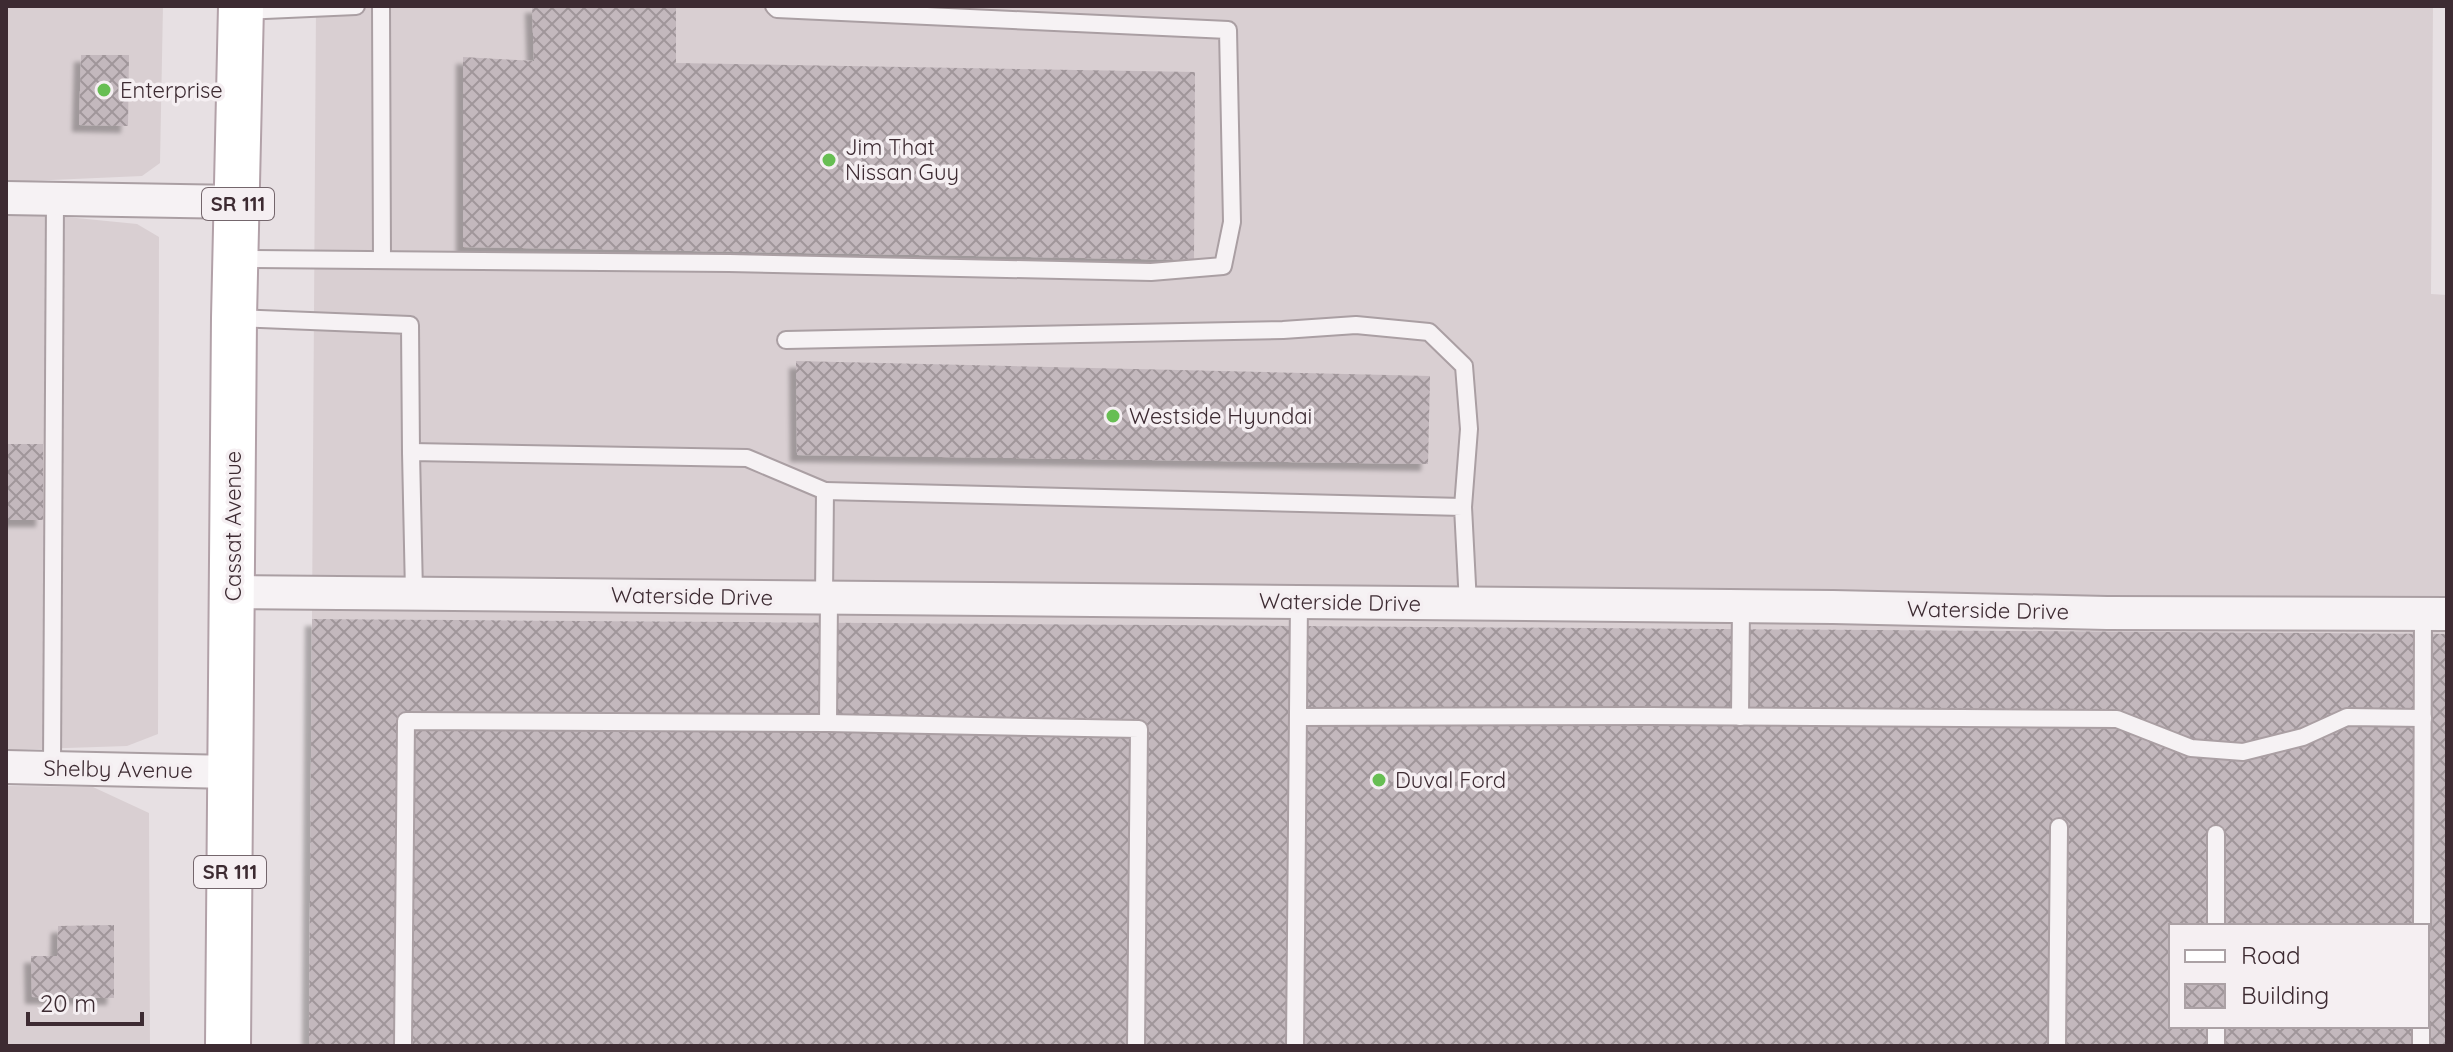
<svg xmlns="http://www.w3.org/2000/svg" width="2453" height="1052" font-family="Quicksand,sans-serif">
  <style>
    .built { fill: #d9cfd2 }
    .building { fill: url(#building-cross-hatch); fill-rule: evenodd; filter: url(#shadow) }
    .lines { fill: none; stroke-linecap: round; stroke-linejoin: round }
    .service-casing { stroke: #aa9fa3; stroke-width: 20 }
    .minor-casing { stroke: #aa9fa3; stroke-width: 36 }
    .primary-casing { stroke: #b2a1a8; stroke-width: 48 }
    .service { stroke: #f6f2f4; stroke-width: 16 }
    .minor { stroke: #f6f2f4; stroke-width: 32 }
    .primary { stroke: #fff; stroke-width: 44 }
    .poi-dot { fill: #67be53; stroke: #f5eff2; stroke-width: 3 }
    .labels { text-anchor: middle; stroke-width: 7; stroke-linejoin: round; paint-order: stroke }
    .shield { fill: #f5eff2; stroke: #74666c; stroke-width: 2 }
    .shield-label { font-size: 20px; font-weight: bold; fill: #3d2b32 }
    .poi-label { font-size: 22px; fill: #3d2b32; stroke: #f5eff2; text-anchor: start }
    .street-label { font-size: 22px; fill: #3d2b32; stroke: #f5eff2 }
  </style>
  <defs>
    <pattern id="building-cross-hatch" width="8" height="8" patternUnits="userSpaceOnUse" patternTransform="scale(2)"><rect width="8" height="8" fill="#c3b8bd"/><path d="M0 0l8 8M0 8l8-8" fill="none" stroke="#a0969a"/></pattern>
    <filter id="shadow"><feDropShadow dx="-7" dy="7" stdDeviation="2" flood-color="#0004"/></filter>
  </defs>
  <rect width="100%" height="100%" fill="#e7e0e3"/>
  <g class="built">
    <polygon points="6,6 163,6 160,163 142,176 6,182"/>
    <polygon points="316,6 2433,6 2431,294 2447,295 2447,634 312,619"/>
    <polygon points="6,211 137,224 159,237 158,734 127,746 6,750"/>
    <polygon points="6,786 93,787 149,813 150,1046 6,1046"/>
  </g>
  <g class="building">
    <polygon points="532,6 676,6 676,63 1195,72 1194,260 463,247 463,57 534,61"/>
    <polygon points="81,55 129,55 128,126 79,125"/>
    <polygon points="796,361 1430,376 1428,464 797,455"/>
    <rect x="6" y="444" width="37" height="76"/>
    <path d="M312,619L2447,634V1046H309ZM2171,926H2427V1026H2171Z"/>
    <polygon points="114,925 114,998 32,997 31,956 57,956 58,926"/>
  </g>
  <g class="lines">
    <defs>
      <g id="service">
        <polyline points="381,6 382,260"/>
        <polyline points="242,11 356,6"/>
        <polyline points="239,259 729,263 1151,272 1223,266 1232,222 1228,30 777,9 774,6"/>
        <polyline points="235,318 410,325 411,452"/>
        <polyline points="786,340 1283,330 1356,325 1429,332 1464,366 1469,429 1463,507"/>
        <polyline points="414,593 411,452 747,458 825,491"/>
        <polyline points="824,597 825,491 1463,507 1468,604"/>
        <polyline points="1298,717 1649,716 2117,719 2191,748 2243,752 2303,737 2347,717 2423,718"/>
        <polyline points="1740,717 1741,606"/>
        <polyline points="828,723 829,597"/>
        <polyline points="52,768 55,199"/>
        <polyline points="2216,926 2216,834"/>
        <polyline points="2422,926 2423,614"/>
        <polyline points="403,1046 406,721 828,723 1139,729 1136,1046"/>
        <polyline points="1295,1046 1299,601"/>
        <polyline points="2057,1046 2059,827"/>
        <polyline points="2216,1046 2216,1026"/>
        <polyline points="2421,1046 2421,1026"/>
      </g>
      <g id="minor">
        <polyline points="6,198 238,202"/>
        <polyline points="232,592 1833,607 2107,613 2447,614"/>
        <polyline points="6,767 231,772"/>
      </g>
      <polyline id="primary" points="228,1046 234,318 241,6"/>
    </defs>
    <use href="#service" class="service-casing"/>
    <use href="#minor" class="minor-casing"/>
    <use href="#primary" class="primary-casing"/>
    <use href="#service" class="service"/>
    <use href="#minor" class="minor"/>
    <use href="#primary" class="primary"/>
  </g>
  <g class="poi-dot">
    <circle cx="104" cy="90" r="8"/>
    <circle cx="829" cy="160" r="8"/>
    <circle cx="1113" cy="416" r="8"/>
    <circle cx="1379" cy="780" r="8"/>
  </g>
  <g class="labels">
    <g class="shield">
      <rect x="202" y="188" width="72" height="32" rx="6"/>
      <rect x="194" y="856" width="72" height="32" rx="6"/>
    </g>
    <g class="shield-label">
      <text x="238" y="211">SR 111</text>
      <text x="230" y="879">SR 111</text>
    </g>
    <g class="poi-label">
      <text x="120" y="98">Enterprise</text>
      <text x="845" y="155">Jim That<tspan x="845" dy="25">Nissan Guy</tspan></text>
      <text x="1129" y="424">Westside Hyundai</text>
      <text x="1395" y="788">Duval Ford</text>
    </g>
    <g class="street-label">
      <text transform="translate(233 526) rotate(-90)" y="8">Cassat Avenue</text>
      <text transform="translate(692 596) rotate(1)" y="8">Waterside Drive</text>
      <text transform="translate(1340 602) rotate(1)" y="8">Waterside Drive</text>
      <text transform="translate(1988 610) rotate(1)" y="8">Waterside Drive</text>
      <text transform="translate(118 769) rotate(1)" y="8">Shelby Avenue</text>
    </g>
  </g>
  <rect width="2453" height="1052" fill="none" stroke="#3d2b32" stroke-width="16"/>
  <rect x="2169" y="924" width="260" height="104" fill="#f5eff2" stroke="#aba1a5" stroke-width="2"/>
  <rect x="2185" y="950" width="40" height="12" fill="#ffffff" stroke="#aba1a5" stroke-width="2"/>
  <text x="2241" y="964" font-size="24" fill="#3d2b32">Road</text>
  <rect x="2185" y="984" width="40" height="24" fill="url(#building-cross-hatch)" stroke="#aba1a5" stroke-width="2"/>
  <text x="2241" y="1004" font-size="24" fill="#3d2b32">Building</text>
  <path d="M28 1012v12h114v-12" fill="none" stroke="#3d2b32" stroke-width="4"/>
  <text x="40" y="1012" font-size="24" fill="#3d2b32" stroke="#f5eff2" stroke-width="6" paint-order="stroke">20 m</text>
</svg>
